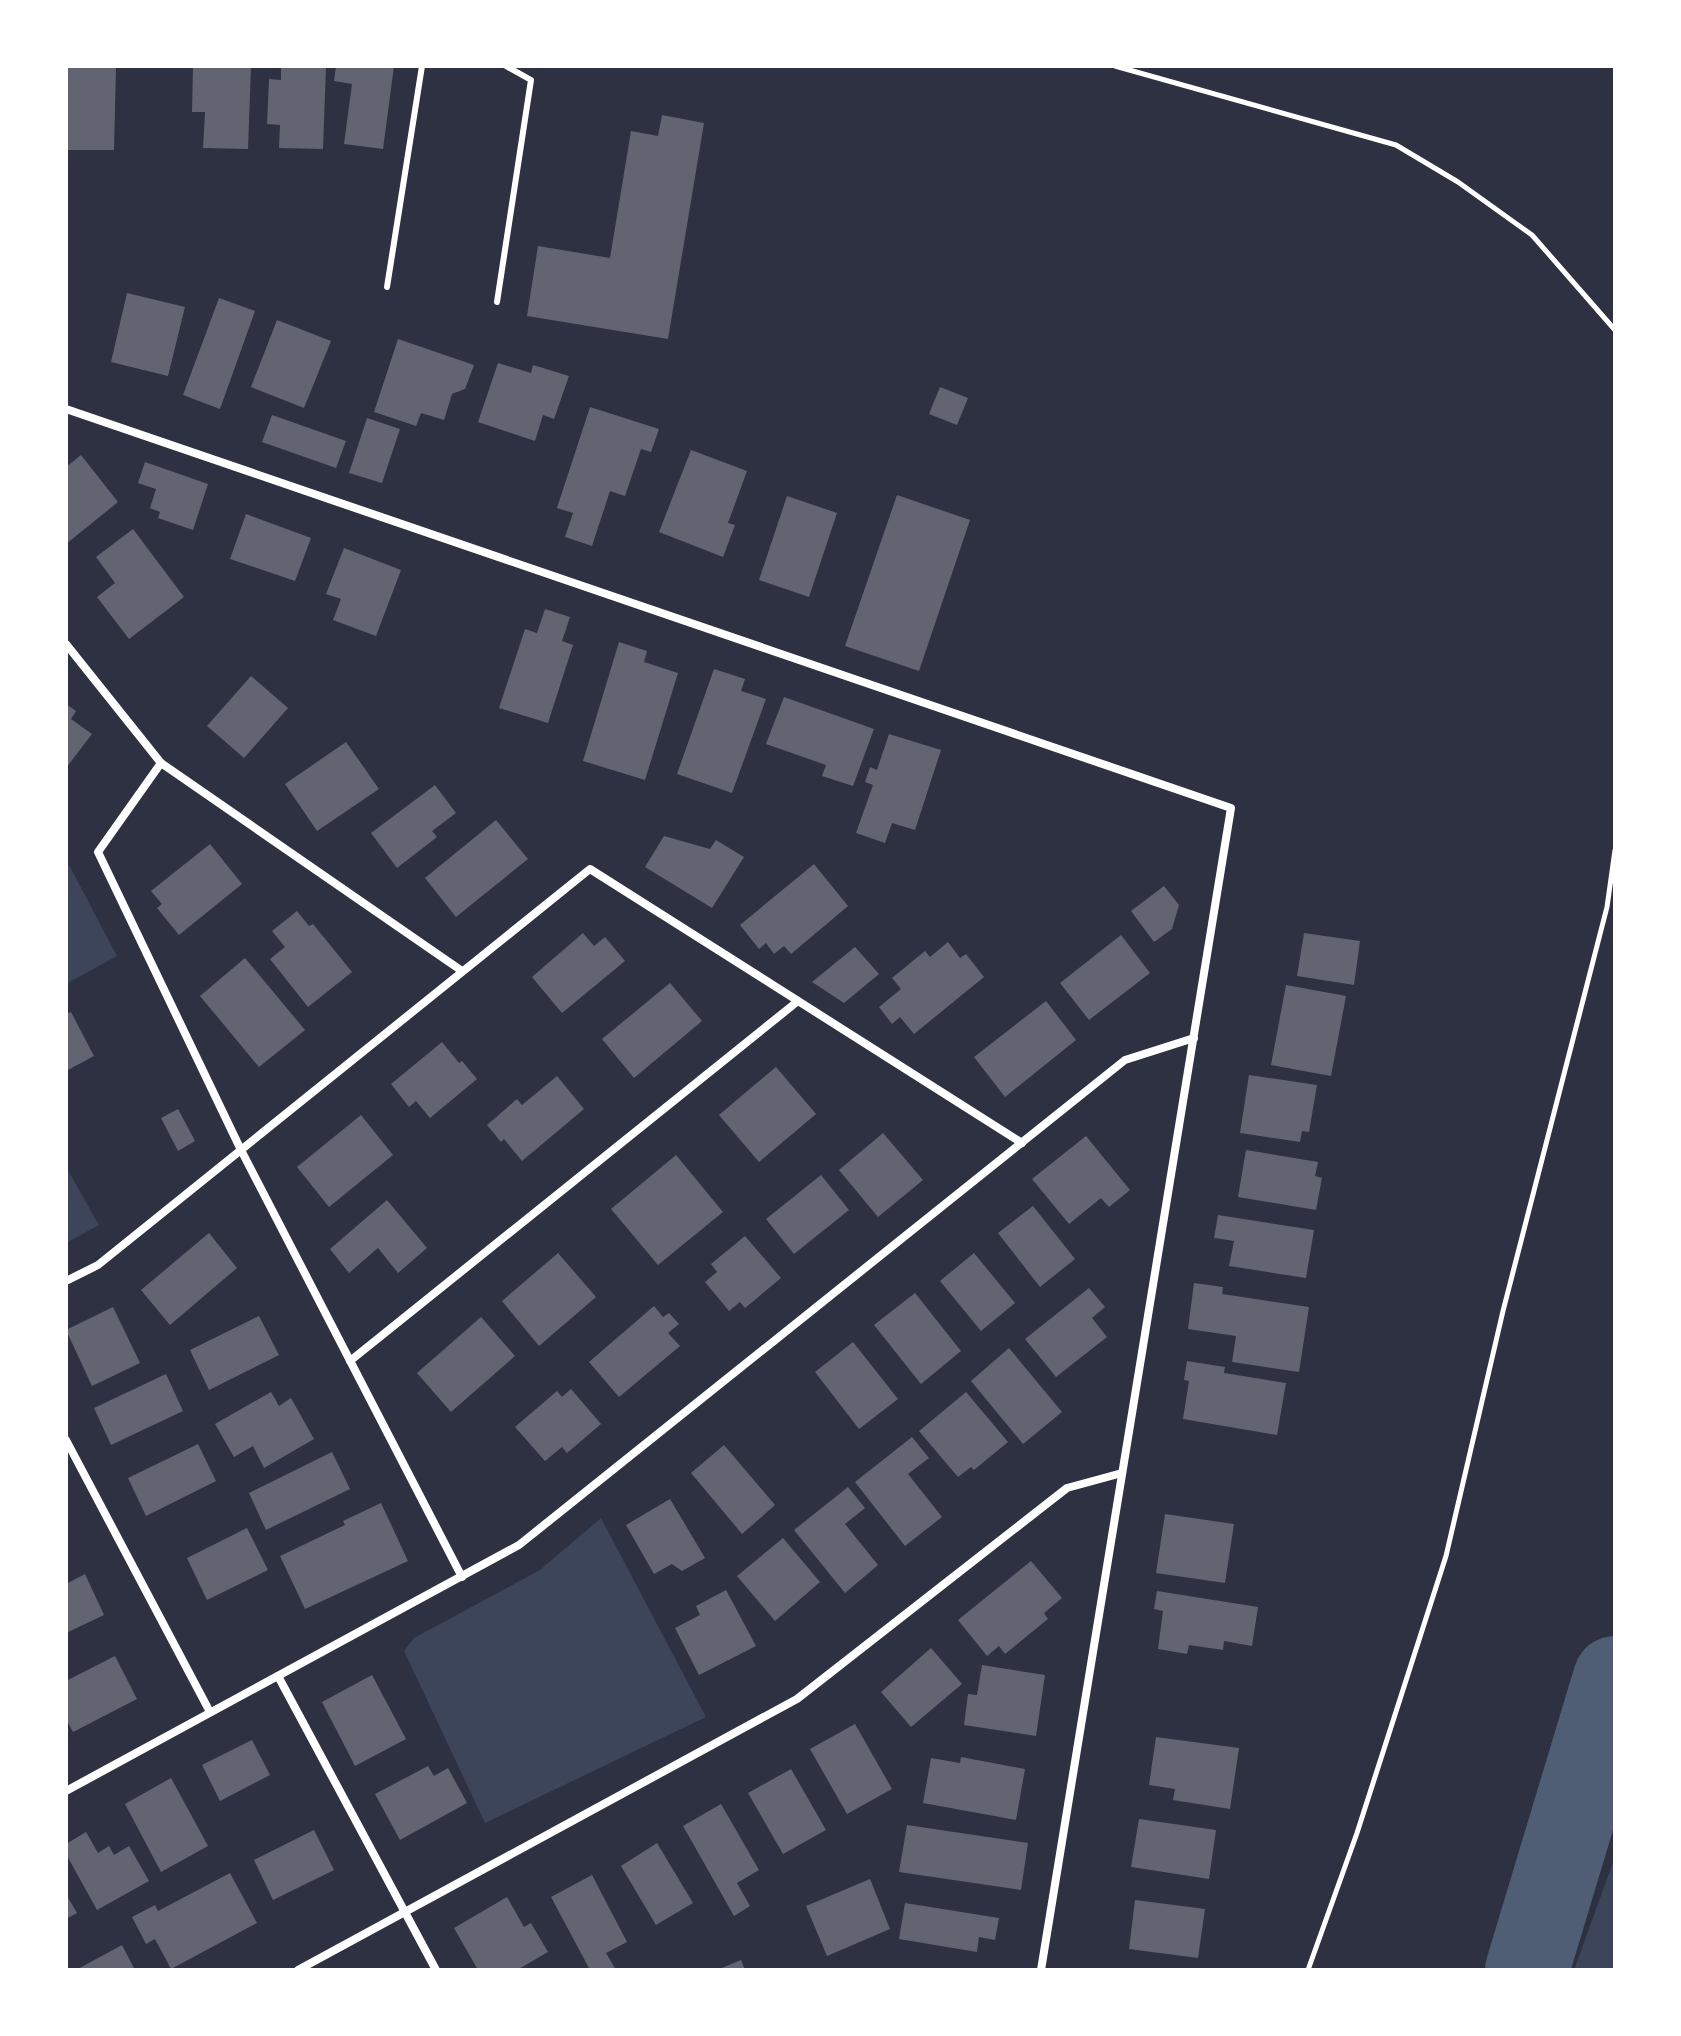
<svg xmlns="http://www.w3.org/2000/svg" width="1681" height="2036" font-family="Quicksand,sans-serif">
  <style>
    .green { fill: #3c4559 }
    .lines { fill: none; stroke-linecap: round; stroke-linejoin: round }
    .river { stroke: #4f5d75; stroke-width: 84 }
    .building { fill: #626471 }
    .path { stroke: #fff; stroke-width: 5 }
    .service { stroke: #fff; stroke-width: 6 }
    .minor { stroke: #fff; stroke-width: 8 }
  </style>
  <rect width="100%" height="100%" fill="#2d3142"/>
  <g class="green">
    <polygon points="69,865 117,956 66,984 66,867"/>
    <polygon points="66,1167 99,1225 66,1243"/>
    <polygon points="601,1518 706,1717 485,1823 404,1651 414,1638 540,1570"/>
    <polygon points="1615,1857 1615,1970 1574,1970"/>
  </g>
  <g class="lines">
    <polyline class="river" points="1527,1970 1615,1678"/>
  </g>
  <g class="building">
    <polygon points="66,66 116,66 114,150 66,150"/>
    <polygon points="193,66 251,66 248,149 203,148 205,112 192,112"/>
    <polygon points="281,66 326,66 323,149 279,148 280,125 267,124 269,79 281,80"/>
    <polygon points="336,66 394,66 383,149 344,144 352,84 334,81"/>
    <polygon points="662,115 704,123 668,339 527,316 538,246 610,258 631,131 658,136"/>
    <polygon points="127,293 185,307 168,376 111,362"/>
    <polygon points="219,298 255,311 220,409 183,395"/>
    <polygon points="277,320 331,341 304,408 251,387"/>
    <polygon points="398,339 474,365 465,389 452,394 444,420 421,413 416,426 374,412"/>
    <polygon points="498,363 531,373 533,365 569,376 554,419 543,415 535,441 478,422"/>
    <polygon points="940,387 968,398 957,425 929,414"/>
    <polygon points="590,407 659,429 651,452 641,449 625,496 610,491 592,546 565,537 573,513 557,508"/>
    <polygon points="272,415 346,441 336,468 262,442"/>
    <polygon points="367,418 400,429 382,483 349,473"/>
    <polygon points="691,450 747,471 728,523 735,525 723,557 659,532"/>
    <polygon points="81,455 118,502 66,544 66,467"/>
    <polygon points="145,462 208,484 193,530 158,518 160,512 150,508 156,489 138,483"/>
    <polygon points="897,495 970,520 919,671 845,646"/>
    <polygon points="787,496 837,513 809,597 759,580"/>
    <polygon points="246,514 311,538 295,581 230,559"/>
    <polygon points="133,529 184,597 129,639 97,597 115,583 96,557"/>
    <polygon points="344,548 401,570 376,636 333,620 341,599 326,594"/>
    <polygon points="545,609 570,617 562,641 573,645 548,723 499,708 525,629 537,633"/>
    <polygon points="619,642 647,651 644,662 678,673 645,780 583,761"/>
    <polygon points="714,669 745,679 741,691 766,699 732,793 677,774"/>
    <polygon points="251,676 288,708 244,758 207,726"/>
    <polygon points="784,697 874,729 853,786 822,776 826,765 766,744"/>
    <polygon points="66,704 76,711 71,719 92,734 66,768"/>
    <polygon points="889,734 941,750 915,830 892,823 885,843 856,833 873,785 865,782 870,767 877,770"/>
    <polygon points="346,742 379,789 317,831 285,784"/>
    <polygon points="435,785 456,813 432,831 437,837 397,868 371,833"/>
    <polygon points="496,820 528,859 456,917 425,878"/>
    <polygon points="664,836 710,849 716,840 744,857 712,908 645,867"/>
    <polygon points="210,844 242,884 179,935 157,908 162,904 151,891"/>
    <polygon points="814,864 848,906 791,954 784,946 774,954 766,943 759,949 740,925"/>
    <polygon points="1164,886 1179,905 1172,929 1154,942 1131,911"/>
    <polygon points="297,911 309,926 313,924 352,972 308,1007 270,959 285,947 272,931"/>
    <polygon points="583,933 594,946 605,937 625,961 562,1013 532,977"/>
    <polygon points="1304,933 1360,941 1354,985 1297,976"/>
    <polygon points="1121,935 1150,973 1089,1020 1060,983"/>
    <polygon points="948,942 960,958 966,954 984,977 914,1034 900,1017 892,1024 879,1007 901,989 892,978 925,951 930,957"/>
    <polygon points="855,947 879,974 844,1003 812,982"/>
    <polygon points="245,958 305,1030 259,1067 200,996"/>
    <polygon points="670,983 702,1021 634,1078 602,1039"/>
    <polygon points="1286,985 1346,996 1331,1076 1271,1065"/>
    <polygon points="1046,1001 1076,1040 1005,1097 974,1057"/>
    <polygon points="71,1012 94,1056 66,1071 66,1014"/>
    <polygon points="442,1042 459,1063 462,1061 477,1079 430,1118 416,1101 409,1107 391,1084"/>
    <polygon points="776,1067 816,1114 759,1162 719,1115"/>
    <polygon points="1249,1075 1317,1085 1309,1132 1302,1131 1300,1142 1240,1133"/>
    <polygon points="557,1076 584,1109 522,1161 504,1139 501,1142 487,1125 517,1099 522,1105"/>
    <polygon points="178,1109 195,1141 178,1151 161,1118"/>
    <polygon points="361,1115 393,1155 329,1207 297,1167"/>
    <polygon points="883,1133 923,1180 878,1217 839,1170"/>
    <polygon points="1086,1136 1130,1190 1109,1207 1101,1198 1069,1224 1032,1179"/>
    <polygon points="1246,1150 1318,1162 1315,1176 1322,1178 1316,1210 1238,1197"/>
    <polygon points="676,1155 723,1212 658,1265 611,1209"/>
    <polygon points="821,1175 849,1210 794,1254 766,1219"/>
    <polygon points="387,1200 427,1248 398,1273 378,1248 349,1273 330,1249"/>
    <polygon points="1033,1206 1075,1259 1040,1287 998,1233"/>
    <polygon points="1218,1215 1314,1230 1306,1278 1229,1266 1234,1241 1214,1238"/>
    <polygon points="209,1233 237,1268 170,1325 141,1290"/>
    <polygon points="745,1236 781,1278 745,1308 740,1302 729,1311 705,1282 717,1272 711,1264"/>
    <polygon points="558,1253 596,1297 539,1346 502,1301"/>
    <polygon points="974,1253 1015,1303 981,1331 940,1281"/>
    <polygon points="1194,1283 1223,1287 1222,1294 1309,1307 1299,1372 1232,1362 1236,1336 1188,1329"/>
    <polygon points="1089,1288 1105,1307 1092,1318 1107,1337 1056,1377 1025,1339"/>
    <polygon points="915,1293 961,1351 921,1384 874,1325"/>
    <polygon points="654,1306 663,1317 669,1313 679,1324 668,1333 680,1346 619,1397 589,1362"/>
    <polygon points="113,1307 140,1363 92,1386 66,1330"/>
    <polygon points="259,1316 279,1355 209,1390 190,1350"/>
    <polygon points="481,1317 515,1356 451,1412 417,1373"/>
    <polygon points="853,1342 898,1399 859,1429 815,1372"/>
    <polygon points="1009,1348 1062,1412 1023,1444 971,1381"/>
    <polygon points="1187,1361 1225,1367 1224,1373 1286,1383 1277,1435 1183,1419 1189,1381 1184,1380"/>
    <polygon points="166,1374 183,1411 111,1445 94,1408"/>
    <polygon points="571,1389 601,1424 567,1453 562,1447 545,1461 515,1427 557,1391 562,1397"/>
    <polygon points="271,1392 279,1406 291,1398 314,1439 264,1468 253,1446 234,1457 215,1424"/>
    <polygon points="966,1392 1008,1442 974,1470 971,1467 958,1477 919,1431"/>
    <polygon points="912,1437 929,1458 908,1474 942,1517 905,1546 855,1482"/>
    <polygon points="198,1444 216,1481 146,1516 128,1478"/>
    <polygon points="724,1445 775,1505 742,1534 691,1473"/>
    <polygon points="332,1452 350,1489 266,1530 249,1493"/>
    <polygon points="848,1487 865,1508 845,1524 878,1565 845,1593 794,1530"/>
    <polygon points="670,1499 705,1558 682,1571 672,1564 654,1574 626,1525"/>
    <polygon points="381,1503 408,1561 305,1609 280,1556 345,1525 343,1521"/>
    <polygon points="1165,1514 1234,1524 1225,1583 1156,1573"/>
    <polygon points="247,1528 268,1570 207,1600 187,1558"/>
    <polygon points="783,1538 820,1582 775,1621 737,1576"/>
    <polygon points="1031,1561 1062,1598 1044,1613 1048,1619 1005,1654 999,1646 987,1656 958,1620"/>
    <polygon points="85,1574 104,1615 66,1633 66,1584"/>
    <polygon points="726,1590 756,1646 699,1675 675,1628 700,1615 696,1606"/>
    <polygon points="1157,1591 1258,1607 1252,1646 1224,1641 1223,1650 1189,1645 1187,1654 1158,1649 1163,1611 1154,1609"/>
    <polygon points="931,1648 962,1684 911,1727 881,1692"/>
    <polygon points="115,1656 137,1699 73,1732 66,1719 66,1681"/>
    <polygon points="982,1665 1045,1675 1036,1736 964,1725 968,1694 977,1695"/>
    <polygon points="372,1675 406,1739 355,1766 322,1702"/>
    <polygon points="855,1724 892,1789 847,1814 810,1749"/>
    <polygon points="1156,1737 1239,1748 1230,1809 1173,1800 1175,1789 1149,1785"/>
    <polygon points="252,1740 270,1775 220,1801 202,1765"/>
    <polygon points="961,1757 1025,1769 1016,1820 923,1803 931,1758 960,1763"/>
    <polygon points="428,1766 434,1776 448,1768 467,1803 400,1840 375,1794"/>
    <polygon points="791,1769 826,1830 783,1854 748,1793"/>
    <polygon points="171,1778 208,1846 161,1872 125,1804"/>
    <polygon points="721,1804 759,1870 737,1883 750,1906 734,1916 683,1826"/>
    <polygon points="1139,1819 1216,1830 1209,1879 1131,1867"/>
    <polygon points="907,1825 1028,1843 1021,1890 899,1872"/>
    <polygon points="314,1830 334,1870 273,1900 254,1860"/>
    <polygon points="86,1832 98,1853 109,1846 114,1855 129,1846 149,1881 97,1910 66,1854 66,1844"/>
    <polygon points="657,1843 693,1903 656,1925 621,1866"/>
    <polygon points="230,1873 257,1923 171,1969 155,1939 146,1944 132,1917 155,1905 158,1911"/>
    <polygon points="592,1875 627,1942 606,1953 616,1970 590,1970 551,1897"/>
    <polygon points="870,1879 890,1929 827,1956 806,1906"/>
    <polygon points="66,1894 77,1913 66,1919"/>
    <polygon points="507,1897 524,1927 531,1923 548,1952 517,1970 478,1970 454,1928"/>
    <polygon points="1135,1900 1205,1909 1198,1958 1129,1949"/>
    <polygon points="905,1903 999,1918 995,1940 979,1937 977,1952 899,1939"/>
    <polygon points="122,1945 135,1970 76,1970"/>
    <polygon points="741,1960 745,1970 717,1970"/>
  </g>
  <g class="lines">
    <g class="path">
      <polyline points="1115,66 1396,145 1458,182 1532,235 1615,330"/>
      <polyline points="1308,1970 1357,1833 1446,1556 1503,1311 1607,907 1615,850"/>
    </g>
    <g class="service">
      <polyline points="387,287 422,66"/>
      <polyline points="497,302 531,80 506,66"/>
    </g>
    <g class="minor">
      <polyline points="66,409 1231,808 1041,1970"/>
      <polyline points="66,644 161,763 462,971"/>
      <polyline points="161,763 98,852 241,1150 462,1577"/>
      <polyline points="66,1281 98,1265 590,869 1022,1143"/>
      <polyline points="350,1361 798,1001"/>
      <polyline points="66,1440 210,1712"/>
      <polyline points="278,1676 436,1970"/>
      <polyline points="66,1791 519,1545 1125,1060 1194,1038"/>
      <polyline points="298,1970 797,1699 1067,1488 1122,1473"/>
    </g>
  </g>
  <rect width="1681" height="2036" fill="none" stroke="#ffffff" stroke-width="136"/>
</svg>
